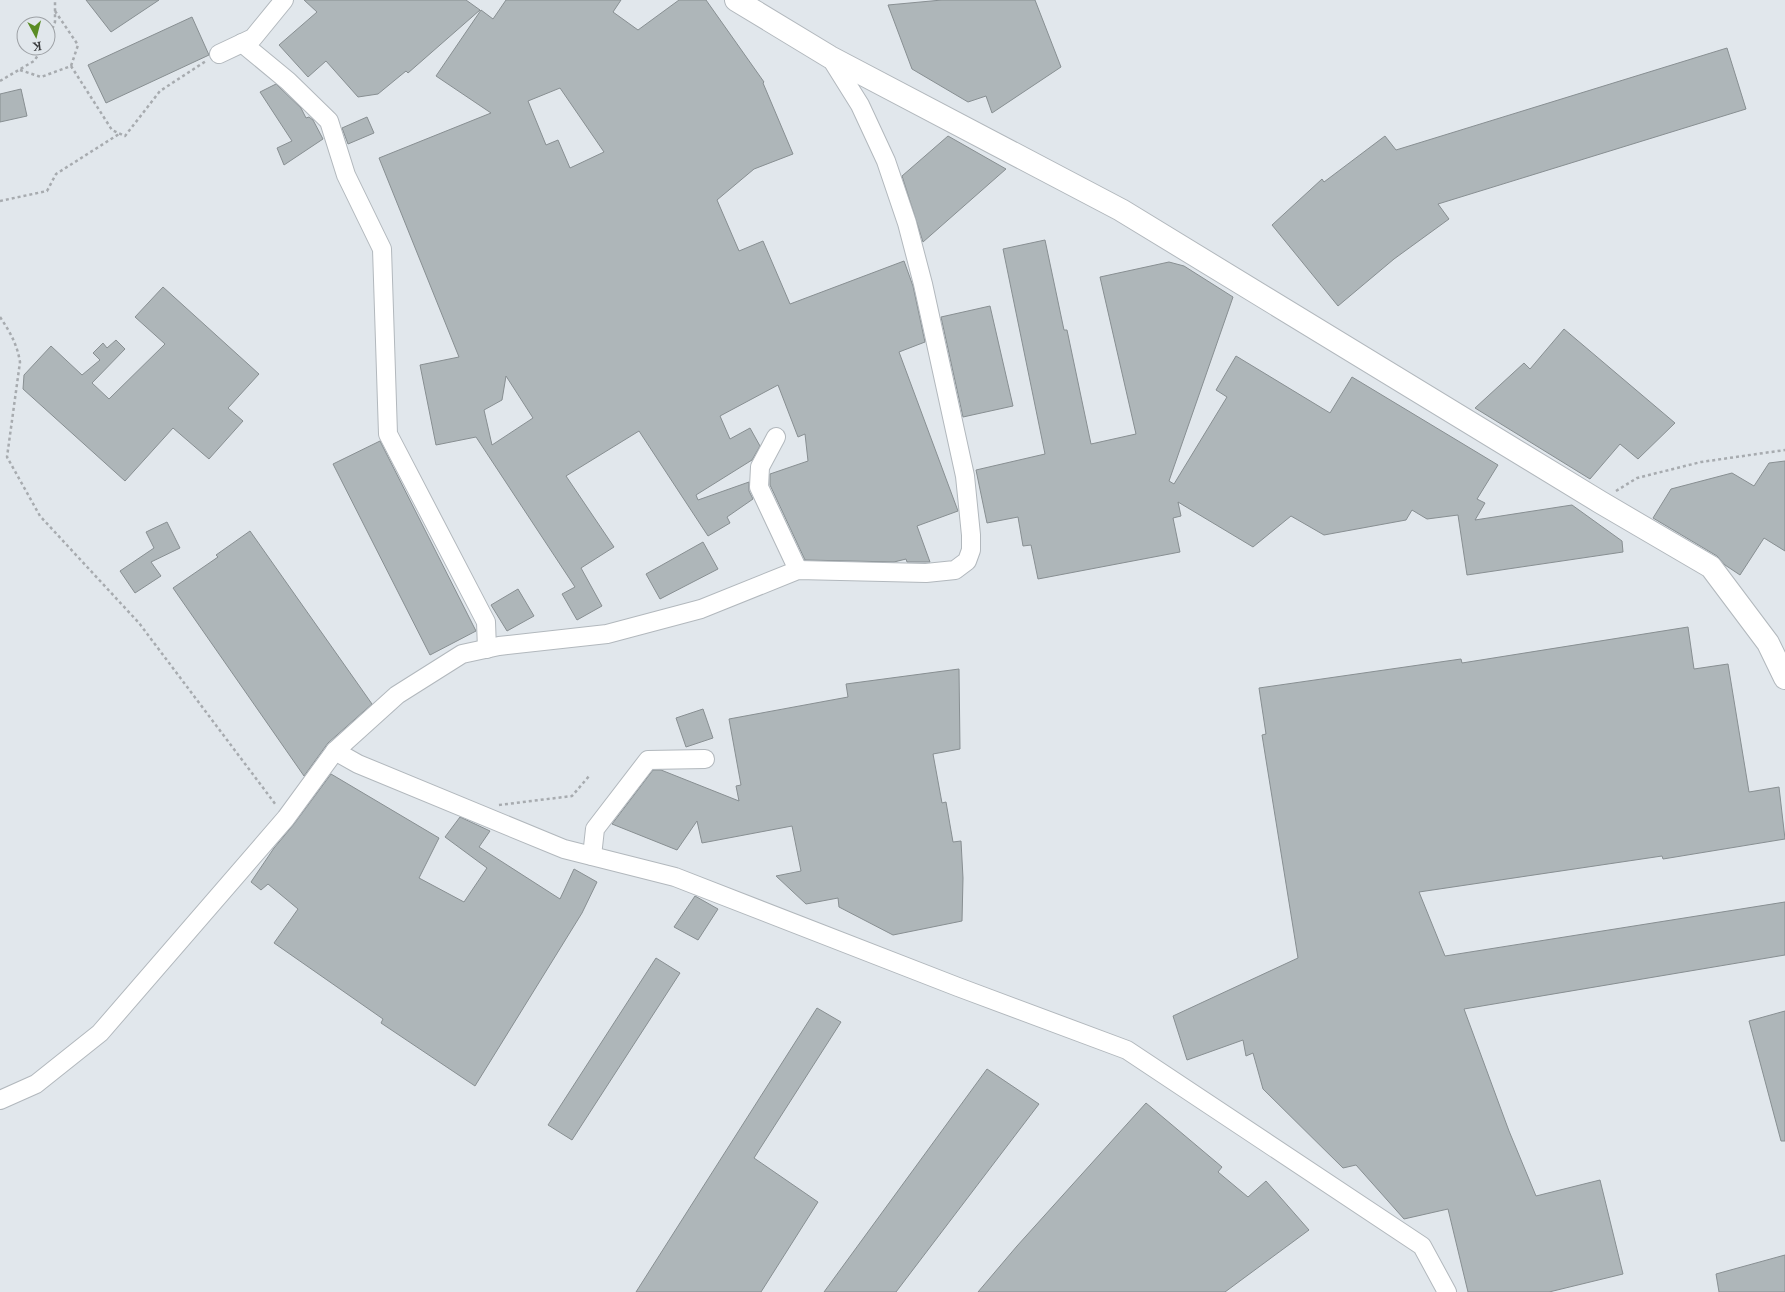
<svg xmlns="http://www.w3.org/2000/svg" width="1785" height="1292" font-family="'Libre Baskerville',serif">
  <style>
    .building { fill: #aeb6b9; stroke: #888f92; fill-rule: evenodd }
    .lines { fill: none; stroke-linecap: round; stroke-linejoin: round }
    .minor-casing { stroke: #b2b8bd; stroke-width: 20 }
    .tertiary-casing { stroke: #b2b8bd; stroke-width: 24 }
    .path { stroke: #a7abaf; stroke-width: 2.5; stroke-dasharray: 3 3; stroke-linecap: butt }
    .minor { stroke: #fff; stroke-width: 18 }
    .tertiary { stroke: #fff; stroke-width: 22 }
  </style>
  <rect width="100%" height="100%" fill="#e1e7ec"/>
  <g class="building">
    <polygon points="86,0 159,0 111,32"/>
    <polygon points="304,0 466,0 480,10 408,73 406,71 378,94 358,97 326,61 308,77 279,45 317,12"/>
    <path d="M506,0H621L613,12L638,30L679,0H706L764,82L763,83L793,154L754,169L717,200L739,251L763,241L790,304L904,261L913,286L925,342L899,352L958,511L917,526L930,562H907L906,559L894,562L805,560L770,485V474L808,461L805,434L798,437L778,385L720,416L730,439L750,428L760,446L752,460L696,495L698,500L749,482V491L753,499L727,517L730,523L708,536L639,431L566,476L614,547L581,568L602,606L577,620L562,594L575,587L476,437L436,445L420,365L459,357L379,158L491,113L436,76L481,10L493,19ZM560,88L604,152L570,168L558,140L546,145L528,101ZM506,376L533,418L492,445L484,410L502,400Z"/>
    <polygon points="942,0 1035,0 1061,67 992,113 986,96 968,102 912,69 888,5"/>
    <polygon points="192,17 209,55 106,103 88,65"/>
    <polygon points="1727,48 1746,109 1438,204 1449,219 1394,259 1338,306 1272,225 1322,179 1324,182 1385,136 1396,150"/>
    <polygon points="276,84 301,108 306,118 309,117 313,120 323,139 284,165 277,148 292,141 260,92"/>
    <polygon points="21,89 27,116 0,122 0,94"/>
    <polygon points="367,117 374,133 348,144 342,128"/>
    <polygon points="948,136 1006,169 923,242 902,176"/>
    <polygon points="1045,240 1064,330 1067,330 1091,444 1136,434 1100,277 1169,262 1184,266 1233,297 1169,481 1174,484 1227,397 1216,390 1236,356 1330,413 1352,377 1498,465 1477,499 1485,503 1475,520 1572,505 1622,541 1623,552 1467,575 1458,515 1427,519 1412,510 1406,520 1324,535 1291,516 1253,547 1178,502 1181,516 1173,518 1180,552 1038,579 1031,545 1023,546 1018,517 987,523 976,470 1045,454 1003,249"/>
    <polygon points="163,287 259,374 228,408 243,421 209,459 173,428 125,481 23,389 24,375 51,346 82,375 100,360 93,353 103,343 107,348 116,340 125,349 92,383 109,399 165,344 135,317"/>
    <polygon points="990,306 1013,406 963,417 941,317"/>
    <polygon points="1564,329 1675,423 1638,459 1620,444 1590,479 1475,408 1524,363 1530,369"/>
    <polygon points="380,441 476,631 430,655 333,464"/>
    <polygon points="1785,461 1785,551 1764,538 1740,575 1725,565 1717,556 1653,518 1671,489 1732,473 1754,486 1769,463"/>
    <polygon points="167,522 180,548 151,562 161,576 135,593 120,571 154,548 146,532"/>
    <polygon points="250,531 372,704 328,743 304,776 173,588 218,557 216,555"/>
    <polygon points="703,542 718,569 660,599 646,574"/>
    <polygon points="518,589 534,616 507,631 491,605"/>
    <polygon points="1688,627 1694,669 1728,664 1749,792 1779,787 1785,839 1663,859 1662,856 1419,892 1445,956 1785,902 1785,955 1464,1009 1509,1131 1536,1196 1600,1180 1623,1274 1549,1292 1468,1292 1448,1209 1404,1219 1356,1165 1343,1168 1263,1089 1253,1053 1246,1056 1243,1040 1187,1060 1173,1016 1298,958 1262,735 1266,734 1259,688 1461,659 1462,663"/>
    <polygon points="959,669 960,749 933,754 942,803 946,802 953,842 961,841 963,878 962,921 893,935 839,907 838,898 806,904 776,876 801,871 792,826 702,843 697,821 677,850 612,824 653,770 661,770 739,801 736,786 741,785 729,719 848,697 846,684"/>
    <polygon points="703,709 713,738 686,747 676,718"/>
    <polygon points="331,774 439,838 419,878 464,902 487,868 445,837 460,817 490,831 479,847 560,899 574,869 597,882 582,913 475,1086 381,1023 383,1019 274,943 298,909 268,884 261,890 251,882 274,848 294,824"/>
    <polygon points="695,896 718,909 698,940 674,927"/>
    <polygon points="656,958 680,973 572,1140 548,1125"/>
    <polygon points="817,1008 841,1022 754,1158 818,1202 761,1292 636,1292"/>
    <polygon points="1785,1011 1785,1141 1781,1141 1749,1021"/>
    <polygon points="987,1069 1039,1104 896,1292 824,1292"/>
    <polygon points="1146,1103 1222,1167 1218,1172 1248,1197 1266,1181 1309,1230 1225,1292 978,1292 1017,1246"/>
    <polygon points="1785,1255 1785,1292 1719,1292 1716,1274"/>
  </g>
  <g class="lines">
    <defs>
      <g id="minor">
        <polyline points="242,43 288,81 329,121 346,175 382,249 388,434 486,622 487,649"/>
        <polyline points="219,54 253,38 284,0"/>
        <polyline points="776,437 760,467 759,487 798,570"/>
        <polyline points="335,751 358,764 564,849 675,877 958,987 1127,1050 1422,1246 1447,1292"/>
        <polyline points="592,856 595,829 648,760 705,759"/>
        <polyline points="0,1100 36,1084 100,1033 286,818 335,751 397,695 462,654 499,646 607,634 701,609 798,570 926,573 955,570 967,561 971,550 971,535 965,476 923,284 907,223 886,161 860,105 830,57"/>
      </g>
      <polyline id="tertiary" points="736,0 830,57 1121,210 1600,502 1711,567 1768,643 1785,678"/>
    </defs>
    <use href="#minor" class="minor-casing"/>
    <use href="#tertiary" class="tertiary-casing"/>
    <g class="path">
      <polyline points="55,11 78,45 71,66"/>
      <polyline points="48,40 55,22 55,0"/>
      <polyline points="20,70 41,77 71,66 112,130 125,136 160,91 206,61"/>
      <polyline points="0,81 34,61 43,48"/>
      <polyline points="0,201 47,191 56,174 119,134"/>
      <path d="M0,317C10,332 17,344 20,362L7,457L40,516L139,623L276,805"/>
      <polyline points="1616,491 1637,478 1701,462 1785,450"/>
      <polyline points="499,805 572,796 590,775"/>
    </g>
    <use href="#minor" class="minor"/>
    <use href="#tertiary" class="tertiary"/>
  </g>
  <g transform="translate(36 36) rotate(173)"><circle r="19" fill="#e1e7ec" stroke="#9da1a5"/>
  <path d="M0-3L7 15L0 10L-7 15Z" fill="#5a8c24"/>
  <text y="-6" font-size="11" font-weight="bold" text-anchor="middle" fill="#37393b">K</text>
  </g>
</svg>
